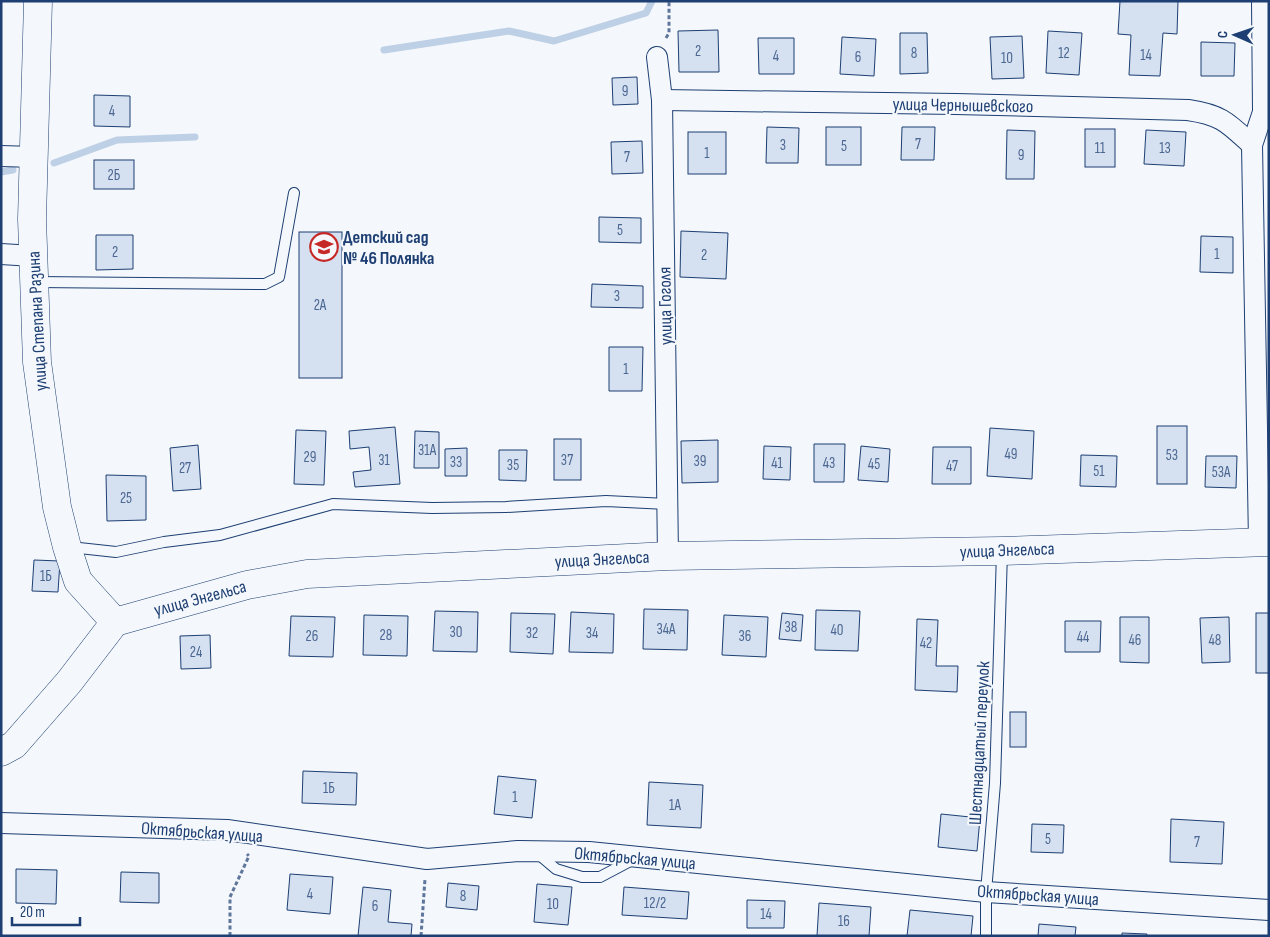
<svg xmlns="http://www.w3.org/2000/svg" width="1270" height="937" font-family="'Sofia Sans Condensed',sans-serif">
  <style>
    .lines { fill: none; stroke-linecap: round; stroke-linejoin: round }
    .stream { stroke: #bed0e5; stroke-width: 7 }
    .building { fill: #d5e0f0; stroke: #1d3f73 }
    .lane-casing { stroke: #1d3f73; stroke-width: 12 }
    .street-casing { stroke: #1d3f73; stroke-width: 22 }
    .secondary-casing { stroke: #1d3f73; stroke-width: 29 }
    .path { stroke: #5e769c; stroke-width: 3; stroke-dasharray: 4 2.5; stroke-linecap: butt }
    .lane { stroke: #f4f7fb; stroke-width: 10 }
    .street { stroke: #f4f7fb; stroke-width: 20 }
    .secondary { stroke: #f4f7fb; stroke-width: 28 }
    .labels { text-anchor: middle; stroke-width: 4; stroke-linejoin: round; paint-order: stroke }
    .number-label { font-size: 15px; fill: #4b6792 }
    .street-label { font-size: 18px; fill: #1d3f73; stroke: #f4f7fb }
    .poi-label { font-size: 18px; font-weight: bold; fill: #1d3f73; stroke: #f4f7fb; text-anchor: start }
  </style>
  <rect width="100%" height="100%" fill="#f4f7fb"/>
  <g class="lines">
    <g class="stream">
      <polyline points="384,50 509,31 554,41 646,13 652,1"/>
      <polyline points="54,163 117,140 195,137"/>
      <polyline points="1,172 13,170"/>
    </g>
  </g>
  <g class="building">
    <polygon points="1120,1 1178,1 1177,34 1163,33 1160,76 1129,75 1131,35 1118,34"/>
    <polygon points="718,30 719,72 679,72 678,31"/>
    <polygon points="1048,31 1082,33 1079,75 1046,73"/>
    <polygon points="900,33 927,33 928,73 900,74"/>
    <polygon points="1022,36 1024,78 992,79 990,37"/>
    <polygon points="842,37 876,39 874,76 840,74"/>
    <polygon points="758,38 794,38 794,74 759,74"/>
    <polygon points="1201,42 1235,43 1234,76 1201,76"/>
    <polygon points="637,77 638,104 613,105 612,78"/>
    <polygon points="94,95 130,96 130,127 94,126"/>
    <polygon points="767,127 799,128 798,163 766,163"/>
    <rect x="826" y="127" width="35" height="38"/>
    <polygon points="902,127 935,127 934,160 901,160"/>
    <rect x="1085" y="129" width="30" height="38"/>
    <polygon points="1007,130 1035,131 1034,179 1006,179"/>
    <polygon points="1146,130 1186,132 1184,166 1144,164"/>
    <rect x="688" y="132" width="38" height="42"/>
    <polygon points="642,141 643,173 612,174 611,142"/>
    <rect x="94" y="160" width="40" height="29"/>
    <polygon points="599,217 641,218 641,243 599,242"/>
    <polygon points="681,231 728,233 726,279 680,277"/>
    <rect x="299" y="232" width="43" height="146"/>
    <polygon points="96,235 133,235 133,269 96,270"/>
    <polygon points="1201,236 1233,237 1233,273 1200,272"/>
    <polygon points="592,284 643,286 643,308 591,307"/>
    <polygon points="609,347 643,347 642,391 609,391"/>
    <rect x="1157" y="426" width="30" height="58"/>
    <polygon points="395,427 400,484 355,487 353,472 371,470 369,447 350,449 349,431"/>
    <polygon points="990,428 1034,431 1032,479 987,476"/>
    <polygon points="296,430 326,431 324,485 294,484"/>
    <polygon points="415,431 439,432 439,468 414,468"/>
    <rect x="554" y="439" width="27" height="41"/>
    <polygon points="718,440 718,482 682,483 681,441"/>
    <polygon points="814,444 845,444 844,482 814,482"/>
    <polygon points="198,445 201,489 173,491 170,448"/>
    <polygon points="764,446 791,447 790,480 763,479"/>
    <polygon points="861,446 890,449 888,482 858,480"/>
    <polygon points="933,447 971,447 971,484 932,484"/>
    <polygon points="467,448 467,476 445,476 445,449"/>
    <polygon points="499,450 527,450 526,481 499,480"/>
    <polygon points="1081,455 1117,456 1116,487 1080,486"/>
    <polygon points="1206,456 1237,456 1236,488 1205,487"/>
    <polygon points="106,475 146,476 146,520 107,521"/>
    <polygon points="34,560 60,561 58,592 32,591"/>
    <polygon points="644,609 688,610 687,650 643,649"/>
    <polygon points="816,610 860,611 858,651 815,650"/>
    <polygon points="435,611 478,612 477,652 433,651"/>
    <polygon points="571,612 614,614 613,653 569,652"/>
    <polygon points="511,613 555,614 553,654 510,652"/>
    <polygon points="782,613 803,615 801,641 779,639"/>
    <rect x="1256" y="613" width="13" height="60"/>
    <polygon points="364,615 408,616 407,656 363,655"/>
    <polygon points="724,615 768,617 766,657 722,655"/>
    <polygon points="291,616 335,617 333,657 289,656"/>
    <polygon points="1120,617 1149,617 1149,663 1120,662"/>
    <polygon points="1229,617 1230,662 1202,663 1200,618"/>
    <polygon points="917,619 938,620 936,666 958,666 957,692 915,690"/>
    <polygon points="1065,621 1101,621 1100,652 1065,652"/>
    <polygon points="210,635 211,668 181,669 180,636"/>
    <rect x="1010" y="712" width="16" height="35"/>
    <polygon points="303,771 357,773 356,805 302,803"/>
    <polygon points="498,776 536,780 532,818 494,814"/>
    <polygon points="649,782 703,785 701,828 647,825"/>
    <polygon points="941,814 980,818 977,851 938,847"/>
    <polygon points="1171,819 1224,822 1222,864 1170,862"/>
    <polygon points="1032,824 1064,825 1063,853 1031,852"/>
    <polygon points="16,869 57,870 56,904 16,903"/>
    <polygon points="121,872 159,873 159,903 120,902"/>
    <polygon points="290,874 333,877 330,914 287,910"/>
    <polygon points="448,883 479,886 477,910 446,907"/>
    <polygon points="537,884 572,887 568,925 534,922"/>
    <polygon points="363,887 391,890 388,922 412,924 411,936 358,936"/>
    <polygon points="624,887 689,892 687,919 622,915"/>
    <polygon points="747,900 785,901 784,928 747,928"/>
    <polygon points="819,903 871,907 869,936 817,936"/>
    <polygon points="910,910 973,916 971,936 907,936"/>
    <polygon points="1039,924 1076,927 1075,936 1038,936"/>
    <polygon points="1122,933 1147,934 1147,936 1122,936"/>
  </g>
  <g class="lines">
    <defs>
      <g id="lane">
        <polyline points="35,282 265,284 279,277 294,193"/>
        <polyline points="70,547 116,552 164,542 220,535 333,504 432,508 506,507 606,501 667,504"/>
        <polyline points="537,853 556,869 582,877 600,877 634,859"/>
        <polyline points="986,936 986,892 995,783 1002,552"/>
      </g>
      <g id="street">
        <polyline points="657,57 662,100 668,556"/>
        <path d="M662,100L956,104L1188,110C1222,115 1228,123 1252,145"/>
        <polyline points="1,156 34,157"/>
        <polyline points="1,254 33,256"/>
        <polyline points="1259,542 1252,145 1263,112 1262,1"/>
        <polyline points="1,823 227,830 427,859 518,851 589,852 986,892 1269,910"/>
      </g>
      <g id="secondary">
        <polyline points="38,1 32,219 37,362 57,507 67,547 78,581 115,622"/>
        <polyline points="1,752 14,745 69,682 115,622 247,585 307,574 668,556 1002,551 1269,542"/>
      </g>
    </defs>
    <use href="#lane" class="lane-casing"/>
    <use href="#street" class="street-casing"/>
    <use href="#secondary" class="secondary-casing"/>
    <g class="path">
      <polyline points="666,38 669,33 669,1"/>
      <polyline points="230,936 230,897 249,856 247,854"/>
      <polyline points="421,936 425,879"/>
    </g>
    <use href="#lane" class="lane"/>
    <use href="#street" class="street"/>
    <use href="#secondary" class="secondary"/>
  </g>
  <defs>
    <symbol id="school-ring" viewBox="-11 -11 22 22"><circle r="9.5" fill="#f4f7fb" stroke="#c62828" stroke-width="1.5"/><path d="M0-5L7-2L0 1L-7-2ZM-4 1L0 2.5L4 1V4Q0 6-4 4Z" fill="#c62828"/></symbol>
  </defs>
  <g fill-rule="evenodd">
    <use href="#school-ring" x="308" y="231" width="32" height="32"/>
  </g>
  <g class="labels">
    <g class="number-label">
      <text x="698" y="56">2</text>
      <text x="914" y="58">8</text>
      <text x="1064" y="58">12</text>
      <text x="1146" y="60">14</text>
      <text x="776" y="61">4</text>
      <text x="858" y="62">6</text>
      <text x="1007" y="63">10</text>
      <text x="625" y="96">9</text>
      <text x="112" y="116">4</text>
      <text x="918" y="149">7</text>
      <text x="783" y="150">3</text>
      <text x="844" y="151">5</text>
      <text x="1100" y="153">11</text>
      <text x="1165" y="153">13</text>
      <text x="707" y="158">1</text>
      <text x="1021" y="160">9</text>
      <text x="627" y="162">7</text>
      <text x="114" y="180">2Б</text>
      <text x="620" y="235">5</text>
      <text x="115" y="257">2</text>
      <text x="1217" y="259">1</text>
      <text x="704" y="260">2</text>
      <text x="617" y="301">3</text>
      <text x="320" y="310">2А</text>
      <text x="626" y="374">1</text>
      <text x="427" y="455">31А</text>
      <text x="1011" y="459">49</text>
      <text x="1172" y="460">53</text>
      <text x="310" y="462">29</text>
      <text x="384" y="465">31</text>
      <text x="567" y="465">37</text>
      <text x="700" y="466">39</text>
      <text x="456" y="467">33</text>
      <text x="777" y="468">41</text>
      <text x="829" y="468">43</text>
      <text x="874" y="469">45</text>
      <text x="513" y="470">35</text>
      <text x="952" y="471">47</text>
      <text x="185" y="473">27</text>
      <text x="1099" y="476">51</text>
      <text x="1221" y="477">53А</text>
      <text x="126" y="503">25</text>
      <text x="46" y="581">1Б</text>
      <text x="791" y="632">38</text>
      <text x="666" y="634">34А</text>
      <text x="837" y="635">40</text>
      <text x="456" y="637">30</text>
      <text x="532" y="638">32</text>
      <text x="592" y="638">34</text>
      <text x="386" y="640">28</text>
      <text x="312" y="641">26</text>
      <text x="745" y="641">36</text>
      <text x="1083" y="642">44</text>
      <text x="1135" y="645">46</text>
      <text x="1215" y="645">48</text>
      <text x="926" y="648">42</text>
      <text x="196" y="657">24</text>
      <text x="329" y="793">1Б</text>
      <text x="515" y="802">1</text>
      <text x="675" y="810">1А</text>
      <text x="1048" y="844">5</text>
      <text x="1197" y="847">7</text>
      <text x="310" y="899">4</text>
      <text x="463" y="901">8</text>
      <text x="655" y="908">12/2</text>
      <text x="553" y="909">10</text>
      <text x="375" y="911">6</text>
      <text x="766" y="919">14</text>
      <text x="844" y="926">16</text>
    </g>
    <g class="street-label">
      <text transform="translate(963 105) rotate(1)" y="6">улица Чернышевского</text>
      <text transform="translate(665 306) rotate(-91)" y="6">улица Гоголя</text>
      <text transform="translate(37 321) rotate(-93)" y="6">улица Степана Разина</text>
      <text transform="translate(1007 550) rotate(-2)" y="6">улица Энгельса</text>
      <text transform="translate(602 559) rotate(-3)" y="6">улица Энгельса</text>
      <text transform="translate(200 598) rotate(-15)" y="6">улица Энгельса</text>
      <text transform="translate(979 743) rotate(-87)" y="6">Шестнадцатый переулок</text>
      <text transform="translate(202 832) rotate(4)" y="6">Октябрьская улица</text>
      <text transform="translate(635 858) rotate(5)" y="6">Октябрьская улица</text>
      <text transform="translate(1038 895) rotate(4)" y="6">Октябрьская улица</text>
    </g>
    <g class="poi-label">
      <text x="343" y="243">Детский сад<tspan x="343" dy="21">№ 46 Полянка</tspan></text>
    </g>
  </g>
  <rect width="1270" height="937" fill="none" stroke="#1d3f73" stroke-width="5"/>
  <g transform="translate(1235 35) rotate(272)" stroke="#f4f7fb" stroke-width="4" paint-order="stroke">
  <path d="M0-4L9 19L0 12L-9 19Z" fill="#1d3f73"/>
  <text y="-8" font-size="14" font-weight="bold" text-anchor="middle" fill="#1d3f73">С</text>
  </g>
  <path d="M12 917v8h68v-8" fill="none" stroke="#1d3f73" stroke-width="2.5"/>
  <text x="20" y="917" font-size="15" fill="#1d3f73" stroke="#f4f7fb" stroke-width="4" paint-order="stroke">20 m</text>
</svg>
